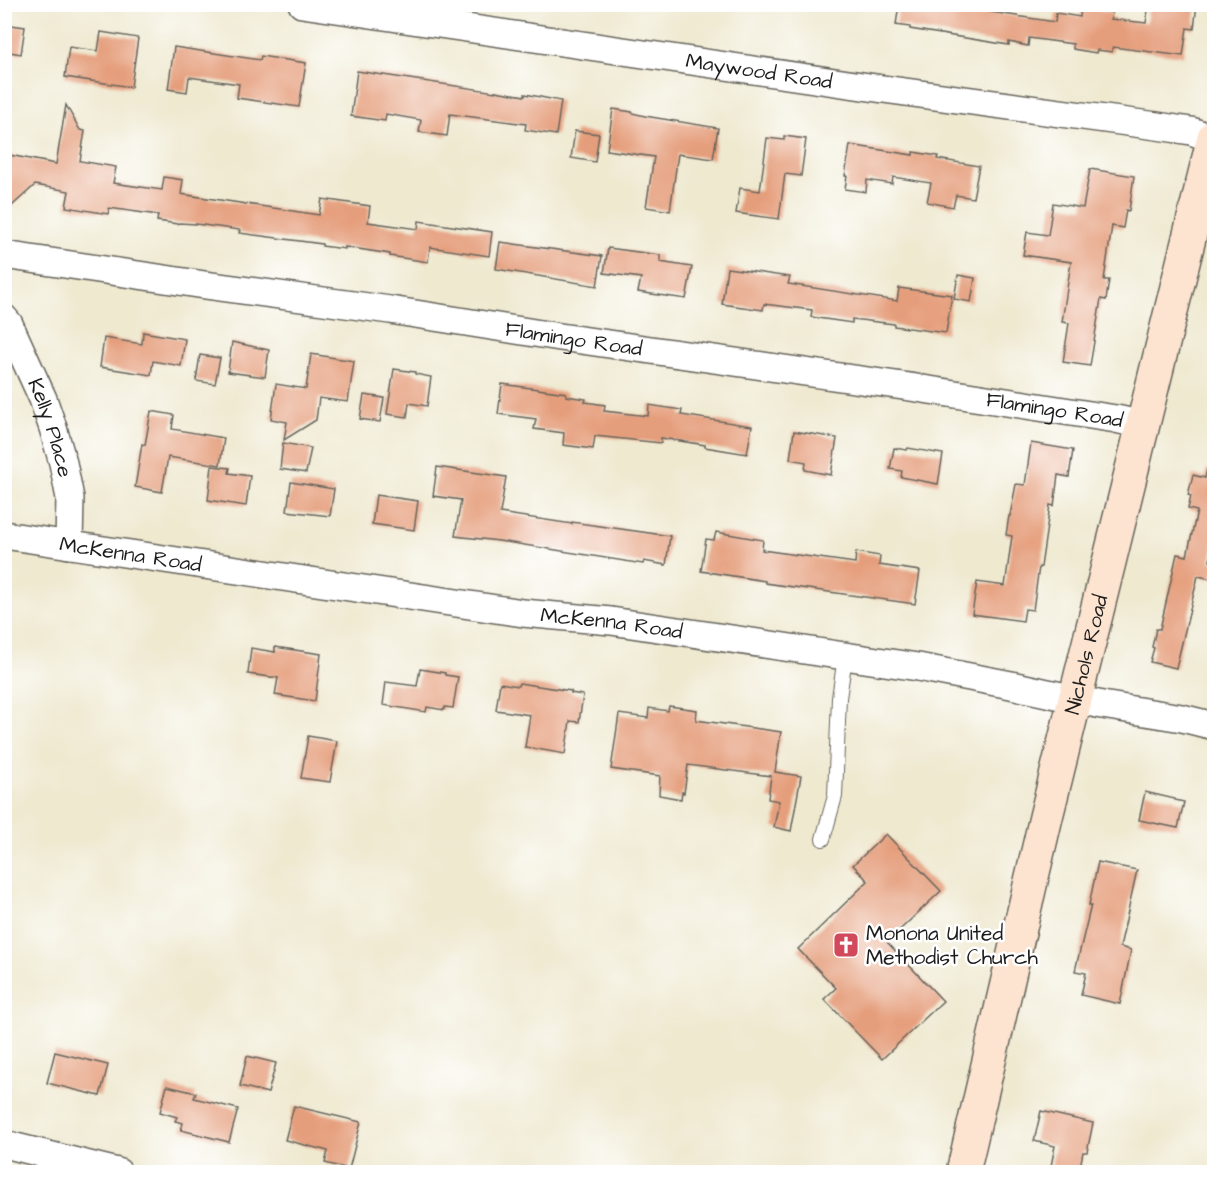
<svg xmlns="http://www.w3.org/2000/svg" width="1219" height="1177" font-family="'Architects Daughter',sans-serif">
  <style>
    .building { fill: #e59e7b }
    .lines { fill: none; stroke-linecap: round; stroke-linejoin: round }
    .lane-casing { stroke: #66645b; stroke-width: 16 }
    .street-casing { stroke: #66645b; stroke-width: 30 }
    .secondary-casing { stroke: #66645b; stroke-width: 36 }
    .lane { stroke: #fff; stroke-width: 14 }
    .street { stroke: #fff; stroke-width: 27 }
    .secondary { stroke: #fde4d0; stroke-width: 33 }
    .labels { text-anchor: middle; stroke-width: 5; stroke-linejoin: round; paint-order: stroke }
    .street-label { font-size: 21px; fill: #1c1c1c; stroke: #fff }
    .poi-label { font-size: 21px; fill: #1c1c1c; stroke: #fff; text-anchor: start }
  </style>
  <rect width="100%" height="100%" fill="#fff"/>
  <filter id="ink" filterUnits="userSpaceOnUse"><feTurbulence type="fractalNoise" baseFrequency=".0167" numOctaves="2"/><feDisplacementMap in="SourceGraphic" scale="12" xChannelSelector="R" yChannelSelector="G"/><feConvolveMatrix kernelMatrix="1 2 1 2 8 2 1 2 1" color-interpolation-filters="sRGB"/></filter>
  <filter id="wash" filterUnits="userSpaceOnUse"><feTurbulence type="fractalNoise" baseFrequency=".008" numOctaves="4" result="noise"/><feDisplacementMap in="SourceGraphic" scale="24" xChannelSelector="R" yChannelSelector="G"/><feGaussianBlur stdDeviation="1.35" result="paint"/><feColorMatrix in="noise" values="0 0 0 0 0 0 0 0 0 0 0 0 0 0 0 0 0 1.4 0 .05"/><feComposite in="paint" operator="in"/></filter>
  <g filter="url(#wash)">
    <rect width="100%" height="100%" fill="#efe9d0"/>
    <g id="blocks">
      <g class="building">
        <polygon points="899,4 958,4 958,7 1055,22 1056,13 1080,17 1081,8 1112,12 1111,19 1146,23 1149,4 1197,4 1194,29 1187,28 1183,56 1113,47 1112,52 1097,50 1096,53 1073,49 1073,44 1029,38 1028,46 1009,42 1009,45 910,29 910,27 896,25"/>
        <polygon points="4,24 25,27 21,54 4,51"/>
        <polygon points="101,32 138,38 131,87 65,77 69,47 98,51"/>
        <polygon points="174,47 260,60 261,56 306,63 299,107 237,98 239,84 189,77 187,92 168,89"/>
        <polygon points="357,71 495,92 495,91 525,96 525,94 561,101 556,135 525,130 526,124 450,114 447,136 419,132 421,120 386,114 385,121 351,116"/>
        <polygon points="66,105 80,130 85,131 80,161 116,167 113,183 162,190 164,177 183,180 181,194 319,215 322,199 370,206 368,222 418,229 419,221 492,232 489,256 430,247 428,262 390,256 390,254 345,247 345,249 322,246 322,244 239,233 240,230 196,224 179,223 178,224 157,221 158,215 109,208 108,214 66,207 69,191 35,185 4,213 4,154 56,164"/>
        <polygon points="613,109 632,112 632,113 645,116 718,128 713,159 678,154 670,211 646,207 654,157 607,150"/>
        <polygon points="575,131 599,134 595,162 571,158"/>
        <polygon points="784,136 806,139 801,176 785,174 779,219 736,213 740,188 760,191 767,138 784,140"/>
        <polygon points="850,145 913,155 913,152 938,156 937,159 979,166 973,198 956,195 953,207 927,202 931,183 893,177 892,184 867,180 866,192 845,189 847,176 845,176"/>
        <polygon points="1090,169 1134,176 1129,211 1126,210 1123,228 1112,226 1104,280 1109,280 1106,300 1101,299 1090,366 1063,362 1069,323 1062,322 1071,262 1023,255 1027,232 1048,235 1053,203 1083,208"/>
        <polygon points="500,242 602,256 597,286 496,269"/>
        <polygon points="608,248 660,255 660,262 692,267 686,299 638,292 641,278 604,273"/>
        <polygon points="727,268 790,277 788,284 897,301 899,288 952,295 946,333 894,326 894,324 852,319 852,323 811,317 812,310 764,304 763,310 722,304"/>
        <polygon points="958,275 975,278 971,302 954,299"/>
        <polygon points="143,332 185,339 181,366 153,361 151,375 100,367 104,338 142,344"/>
        <polygon points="232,342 269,350 265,377 228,372"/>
        <polygon points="311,354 354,361 348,402 319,398 316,420 284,440 287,422 271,419 276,384 306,389"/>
        <polygon points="200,355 220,358 215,384 196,381"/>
        <polygon points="394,369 415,372 415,374 431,377 427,406 409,403 407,417 387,414"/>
        <polygon points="502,384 566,393 566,396 586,399 585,402 605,405 604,411 648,416 649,405 682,410 681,415 752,426 747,454 705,447 705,445 661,438 661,443 595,436 593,449 563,445 564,433 534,429 536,419 498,414"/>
        <polygon points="364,395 384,398 380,422 360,419"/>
        <polygon points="151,411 174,415 172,429 224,438 220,465 168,457 162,492 135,487 142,444 145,445"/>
        <polygon points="794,431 837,438 831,475 805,470 806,462 790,459"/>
        <polygon points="283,443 311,448 306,473 280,469"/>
        <polygon points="1031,443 1073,450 1069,477 1058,475 1054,506 1050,505 1041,567 1039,567 1033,610 1025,609 1023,621 972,614 977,582 1005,586 1012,536 1006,535 1009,516 1010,516 1016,484 1025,485"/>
        <polygon points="894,448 907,450 908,448 943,454 938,484 901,477 902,471 890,469"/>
        <polygon points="212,466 230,468 229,473 250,476 246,506 208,500"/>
        <polygon points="437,467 506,477 500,513 572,524 572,522 670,536 666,565 644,561 643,564 499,541 455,536 461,500 433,496"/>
        <polygon points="1207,469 1215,470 1215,541 1210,561 1215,562 1215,569 1212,579 1198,576 1176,668 1150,662 1154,648 1152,647 1156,629 1160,629 1177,554 1187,556 1197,511 1188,509 1191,496 1188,495 1193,475 1205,478"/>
        <polygon points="291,482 334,489 330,516 287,511"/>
        <polygon points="376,495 418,501 414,530 372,524"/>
        <polygon points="716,532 763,540 762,550 855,563 856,552 880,556 879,565 920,571 915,604 765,583 765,581 701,571 706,539 714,540"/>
        <polygon points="275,647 321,654 315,701 275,695 278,678 248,674 251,648 275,652"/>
        <polygon points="420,669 445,673 445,675 458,677 453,708 445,707 444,710 427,707 426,712 383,705 386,682 417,686"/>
        <polygon points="500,683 518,686 519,683 571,691 571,693 583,695 579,722 570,721 565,754 525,747 530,715 496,710"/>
        <polygon points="669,706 697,710 696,720 781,732 775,772 801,776 791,831 774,827 779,801 768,799 771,776 688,765 684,793 682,792 681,799 659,795 660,776 611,769 619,714 648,718 649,708 668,711"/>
        <polygon points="308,736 337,741 330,782 301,778"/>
        <polygon points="1145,792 1175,799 1175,800 1184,802 1178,828 1139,820"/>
        <polygon points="886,834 941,891 887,942 943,1001 882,1059 824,999 836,988 798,949 868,881 853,865"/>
        <polygon points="1098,862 1137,870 1120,947 1131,950 1120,1004 1081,995 1086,973 1075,971 1091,905 1089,905"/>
        <polygon points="55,1052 108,1065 100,1096 47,1083"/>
        <polygon points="247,1056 276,1063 268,1093 240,1086"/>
        <polygon points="167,1086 196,1093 194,1098 238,1109 229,1142 181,1130 183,1123 175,1121 177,1117 160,1112"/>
        <polygon points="294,1106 361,1122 349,1169 325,1163 328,1151 285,1140"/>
        <polygon points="1041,1111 1093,1123 1087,1152 1083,1152 1079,1172 1051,1166 1055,1146 1034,1141"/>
      </g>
    </g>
  </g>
  <g filter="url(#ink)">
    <use href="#blocks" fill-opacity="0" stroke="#66645b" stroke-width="1.5"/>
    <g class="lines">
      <defs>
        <polyline id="lane" points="823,839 835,796 839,698 845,657"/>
        <g id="street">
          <path id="s1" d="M302,4L883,89L1157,126L1191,131L1214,139"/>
          <path id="s2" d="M4,255L205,285L390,310L560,337L910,387L1116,419L1143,425"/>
          <path id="s3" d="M4,318L9,324L43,399L53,428L63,463L70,498L69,545"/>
          <path id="s4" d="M4,535L523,613L611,621L918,667L1011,685L1102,705L1182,718L1214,726"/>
          <polyline points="4,1144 118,1172"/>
        </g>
        <g id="secondary">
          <path id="s5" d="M963,1172L1046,817L1214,137"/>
        </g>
      </defs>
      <use href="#lane" class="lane-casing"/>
      <use href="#street" class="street-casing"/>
      <use href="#secondary" class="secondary-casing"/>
      <use href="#lane" class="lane"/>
      <use href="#street" class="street"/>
      <use href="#secondary" class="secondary"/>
    </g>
  </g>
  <defs>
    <symbol id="church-square" viewBox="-11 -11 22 22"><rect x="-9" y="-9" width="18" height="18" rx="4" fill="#d1495b" stroke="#fff"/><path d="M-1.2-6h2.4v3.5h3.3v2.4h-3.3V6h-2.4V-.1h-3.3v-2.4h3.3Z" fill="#fff"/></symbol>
  </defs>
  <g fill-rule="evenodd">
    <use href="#church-square" x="831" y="930" width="30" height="30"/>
  </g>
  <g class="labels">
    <g class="street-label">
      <text dy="7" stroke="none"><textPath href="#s1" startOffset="462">Maywood Road</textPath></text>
      <text dy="7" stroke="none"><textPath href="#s2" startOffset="576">Flamingo Road</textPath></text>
      <text dy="7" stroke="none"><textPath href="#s2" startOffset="1062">Flamingo Road</textPath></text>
      <text dy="7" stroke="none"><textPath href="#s3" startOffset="120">Kelly Place</textPath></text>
      <text dy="7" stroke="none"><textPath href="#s4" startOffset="128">McKenna Road</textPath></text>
      <text dy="7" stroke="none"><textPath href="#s4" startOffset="614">McKenna Road</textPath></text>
      <text dy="7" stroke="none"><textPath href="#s5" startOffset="532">Nichols Road</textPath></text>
    </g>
    <g class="poi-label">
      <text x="866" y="940">Monona United<tspan x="866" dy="24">Methodist Church</tspan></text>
    </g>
  </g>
  <rect width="1219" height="1177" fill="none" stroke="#fff" stroke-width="24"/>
</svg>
